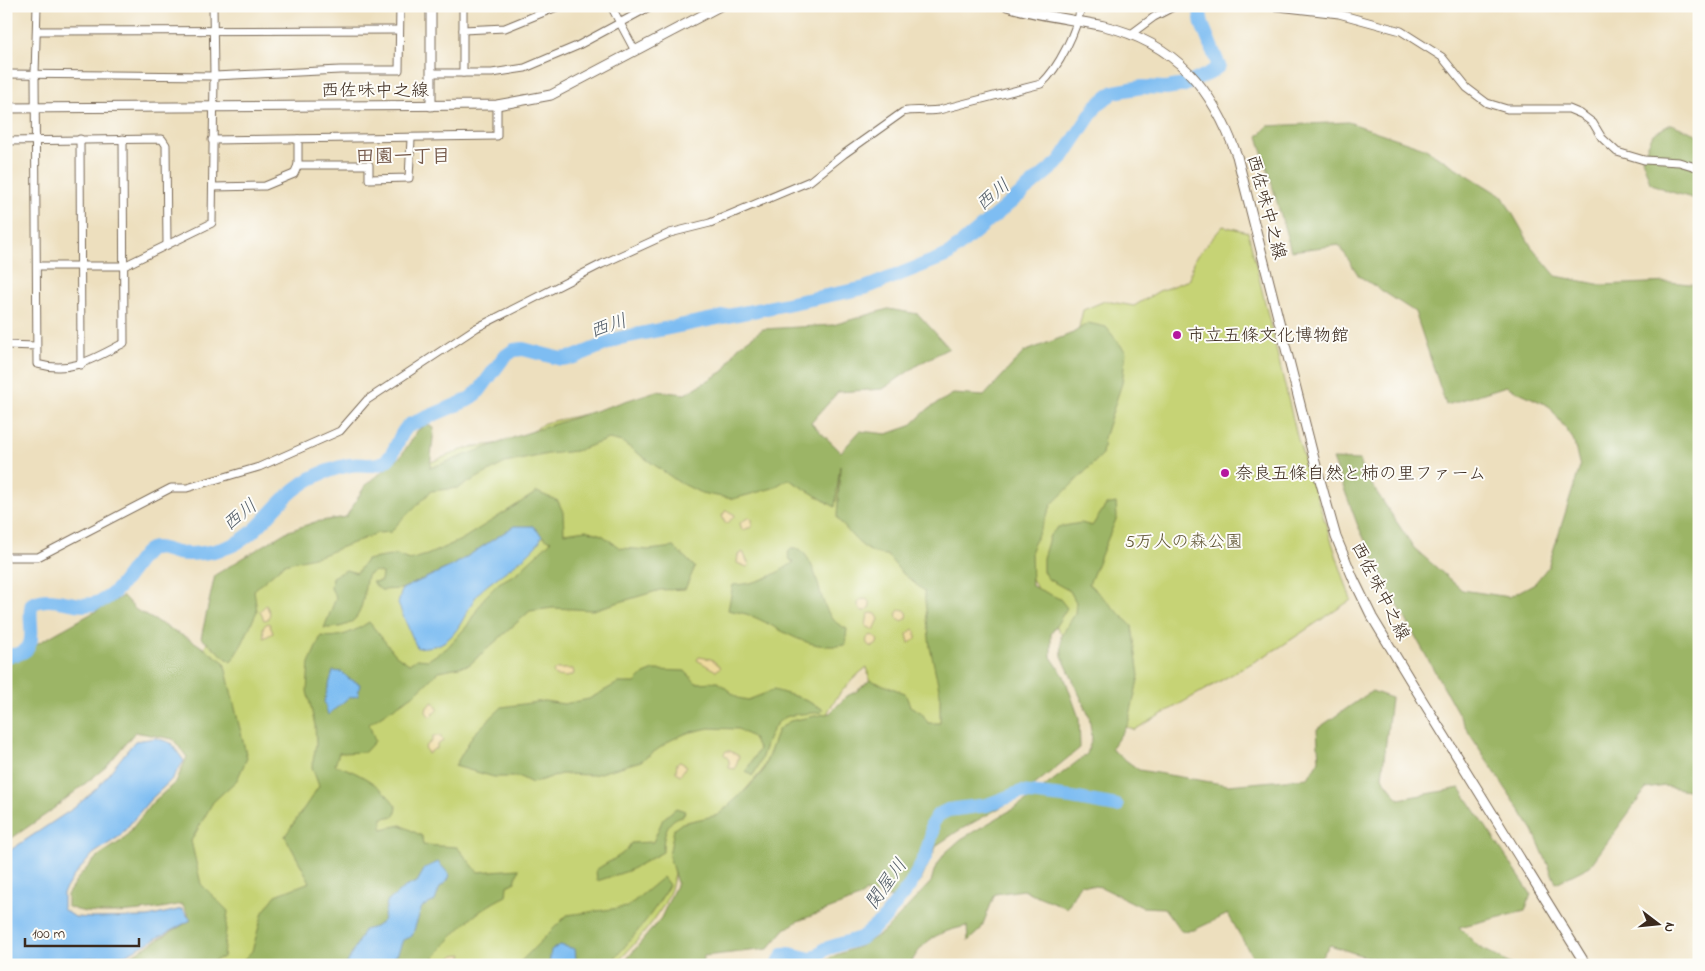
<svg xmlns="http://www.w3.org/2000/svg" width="1705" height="971" font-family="'Indie Flower','Klee One',sans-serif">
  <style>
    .green { fill: #c6d374; stroke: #807e49 }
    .forest { fill: #9cb566; stroke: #6c7042 }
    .sand { fill: #eeda9e; stroke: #94825e }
    .water { fill: #7ebdf2; stroke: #5c7488 }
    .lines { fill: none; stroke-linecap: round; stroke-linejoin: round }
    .river { stroke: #7ebdf2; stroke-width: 14 }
    .minor-casing { stroke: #796956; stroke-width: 9 }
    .tertiary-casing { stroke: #796956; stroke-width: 11 }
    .secondary-casing { stroke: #796956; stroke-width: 11 }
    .minor { stroke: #fff; stroke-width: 7 }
    .tertiary { stroke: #fff; stroke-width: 9 }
    .secondary { stroke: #fff; stroke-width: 9 }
    .poi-dot { fill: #b5179e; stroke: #fdfcf7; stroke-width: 2 }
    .labels { text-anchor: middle; stroke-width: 4; stroke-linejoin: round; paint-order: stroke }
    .street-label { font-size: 18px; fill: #3b2a1e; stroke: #fdfcf7 }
    .poi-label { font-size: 18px; fill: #3b2a1e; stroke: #fdfcf7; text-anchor: start }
    .park-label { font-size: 18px; fill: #5e5434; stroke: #fdfcf7 }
    .neighbourhood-label { font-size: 19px; font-weight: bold; fill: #75594a; stroke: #fdfcf7 }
    .water-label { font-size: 19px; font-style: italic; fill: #525d68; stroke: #fdfcf7 }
  </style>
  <rect width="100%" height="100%" fill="#fdfcf7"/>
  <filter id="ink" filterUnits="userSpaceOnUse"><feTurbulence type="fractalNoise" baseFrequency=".02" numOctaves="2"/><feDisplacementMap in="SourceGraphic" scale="10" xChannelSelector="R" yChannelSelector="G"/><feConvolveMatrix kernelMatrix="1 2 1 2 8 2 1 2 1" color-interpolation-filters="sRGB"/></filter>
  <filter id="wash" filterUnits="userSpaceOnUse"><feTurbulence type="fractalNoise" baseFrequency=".0096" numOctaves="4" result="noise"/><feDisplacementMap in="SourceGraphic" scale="20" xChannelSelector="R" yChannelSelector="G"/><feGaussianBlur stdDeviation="1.12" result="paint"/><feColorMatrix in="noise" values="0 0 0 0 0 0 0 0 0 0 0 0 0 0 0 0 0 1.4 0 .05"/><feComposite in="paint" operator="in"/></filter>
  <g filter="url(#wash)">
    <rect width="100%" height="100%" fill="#eddfbe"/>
    <g class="green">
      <polygon points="1223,226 1248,232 1298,440 1351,600 1280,647 1134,730 1097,715 1085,674 1049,614 1025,564 1083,310 1105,301 1134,306 1159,291 1189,280 1195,258"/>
      <path d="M650,400L830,458L850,507L929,582L952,713L933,737L870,684L867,667C850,680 831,701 824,721L777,737L762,771L674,871C675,903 636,942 615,965H144L206,925L162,882L200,800L202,655L215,622L260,565L371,518L398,475L467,448L521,440L544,423Z"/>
    </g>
    <g class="forest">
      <polygon points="1348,122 1424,148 1503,197 1531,246 1556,276 1602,285 1670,282 1699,285 1699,792 1664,786 1646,789 1590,866 1556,883 1533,830 1469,733 1384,580 1358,526 1333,459 1360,460 1364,473 1414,548 1462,590 1509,597 1535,583 1548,567 1580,467 1573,439 1549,406 1506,386 1446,405 1415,312 1359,276 1339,245 1291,251 1258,136 1268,126"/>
      <polygon points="1671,124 1699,135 1699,200 1668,191 1650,183 1642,158 1653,134"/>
      <path d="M888,309L918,314L949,348L919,364L883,389L838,392L811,423L841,452L860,431L887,434L910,426L928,409L953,394L984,396L1024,352L1073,333L1088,323L1106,327L1126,352L1122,383L1104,438L1102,455L1052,504L1031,550L1032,586L1060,599L1067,608L1051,634V657L1064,676L1079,718L1080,748L1021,796L958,831L937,845L920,883L894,898L866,892L859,898L798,921L785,929L768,949L704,956L701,965H622L661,918L677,883L669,856L674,829L682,823L718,815L748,788L763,771L778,730L790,721L830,713L847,696L857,691L870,680L905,693L910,706L922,713L928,723H940V693L930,647L924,591L901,572L887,555C864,555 851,534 837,518L840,466L835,507L788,479L773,488L733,499L701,493L677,481L622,442L609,439L576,451L548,454L505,463L458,488L431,491C418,506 403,516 391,532L378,533L322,555L284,564L254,590L257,611L243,642L231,662L201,638L215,575L286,532L315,522L346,517L365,486L401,456L418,430L427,424L434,428L430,468L518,436L656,391L685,394L724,371L738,347L763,329L833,325Z"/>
      <path d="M537,492L558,501L563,512L564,533L586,530L602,535L620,548L649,550L674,547L695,567L685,589L660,590L593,610L553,608L530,611L469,665L439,671L416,693L369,724L375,741L365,752L339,753L335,765C357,771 386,788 397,808L395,816L382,818V829L401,825L422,836L423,845L457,847L478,872L519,869L515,882L507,886L506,896C474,911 450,936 429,965H238L252,951L263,912L276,895L310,882L285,836L319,786L312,767L316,744L315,725L307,691L309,663L321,636C339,639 354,632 369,622L396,655L409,664L417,659L428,660L447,648L467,626L484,598L499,583L517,573L551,541L542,536L533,526L493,540L454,565L402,589L381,590L372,582L381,581L382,573L375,571L367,575C361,606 365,629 324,628L336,598L331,588L332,577L346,570L357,573L366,560L397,555L409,560L427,555L461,540Z"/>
      <path d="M1116,503L1117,517L1089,584L1132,626L1139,676L1128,724L1111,749L1139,770L1228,785L1308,778L1319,760L1317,729L1372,691L1391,698L1382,777L1399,799L1460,788L1531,894L1525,911L1459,927L1479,947L1512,965L1399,964L1360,955L1330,945L1320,958L1318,965H1259L1254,960L1228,914L1194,930L1181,931L1164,908L1142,907L1101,887L1080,884L1067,908L1023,890L995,894L981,929L968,941L967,926C939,932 924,938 910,965H822L831,957L860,946L885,931L931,882L934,871L944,854L961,839L1025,802L1087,754L1092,738L1089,716L1062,656L1061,636L1075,614L1076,602L1070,591L1048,579L1043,571V558L1050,535L1058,527L1081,523L1092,526L1106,505Z"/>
      <path d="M790,549H800C825,572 814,616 847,629L845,645C807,651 786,631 754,617C746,613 736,612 728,610L733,585C757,584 774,576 794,562L790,560L788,554Z"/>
      <path d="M123,596L136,610L196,643L224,662L247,758L237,780L213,802L191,841L201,884L228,911L223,957L209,963L191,960L181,965H86L91,961L127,958L191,920L182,904C155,910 91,920 67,906V895L78,878L97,857L124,839L152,803L176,782L187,757L173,739L135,732L106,767L48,813L6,842V661Z"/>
      <path d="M654,670L685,671L696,683L718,682L738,698L748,700L774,690L801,698L823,709L821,712C811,714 796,713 786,717C765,726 766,760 752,776L746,771L759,749L752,737L738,729L709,728L687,733L671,740L641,761L593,775L561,774L532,783L520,777H494L455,766L473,735L502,707L544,701L564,704L589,699L618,683H635L644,674Z"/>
      <path d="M676,808L685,811L683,816C666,819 663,836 663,852L628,871L597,881L596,870C608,861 625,856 631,843L653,842L663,819Z"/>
      <path d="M663,877L669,885C653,915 631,939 609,965H517L567,915L627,907Z"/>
    </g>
    <g class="sand">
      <polygon points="726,510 735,515 728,523 725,523 722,516"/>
      <polygon points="749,517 752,519 752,527 742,530 740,523"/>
      <polygon points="743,552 749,565 747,567 737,563 738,555"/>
      <circle cx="864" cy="605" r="6"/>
      <polygon points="266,605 270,613 268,619 264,620 260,611"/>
      <circle cx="902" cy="615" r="5.5"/>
      <polygon points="872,613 876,614 879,619 874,630 866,626 868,614"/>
      <polygon points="269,623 273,633 264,638 263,628 266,624"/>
      <polygon points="913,629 916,631 916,639 909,643 907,634"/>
      <circle cx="872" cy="641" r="5.5"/>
      <polygon points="699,657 711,659 721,667 716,671 697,660"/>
      <polygon points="556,669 573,669 574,674 567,677 555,676 553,672"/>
      <polygon points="433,702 438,709 430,717 426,712 427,707"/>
      <polygon points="433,736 440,736 443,741 437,745 437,749 434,749 428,754 425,747 432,741"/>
      <polygon points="726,751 730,751 739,756 735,769 729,768 729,760 724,754"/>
      <polygon points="680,762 687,766 680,775 676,772 677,763"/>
      <polygon points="463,954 459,963 456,965 447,962 455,955"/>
    </g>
    <g class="water">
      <path d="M514,526H533L542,536C536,555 491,578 477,595C465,611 460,635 440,644C434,647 424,647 417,648L398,604L402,589L454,565Z"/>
      <polygon points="333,671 342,672 348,678 360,684 358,696 348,698 328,715 324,701"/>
      <polygon points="156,738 171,743 184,761 172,779 149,801 120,836 93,854 73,877 63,893 63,909 75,917 93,918 148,917 182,909 191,920 125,955 87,958 58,965 6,965 6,853 74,808 97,788 135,741"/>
      <polygon points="438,862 450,875 448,880 440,887 435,901 422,907 412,936 403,940 398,953 388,965 346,965 364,930 375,927 383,921 387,902 405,887 417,882 425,868"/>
      <polygon points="560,945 575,949 576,959 573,965 549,965 551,950"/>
    </g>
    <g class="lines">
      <g class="river">
        <path d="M6,656C10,655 14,655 18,654C41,648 26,618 32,604C56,591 79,615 105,599C124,589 139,554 151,549C159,546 168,551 177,553C191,555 208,553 222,549C258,539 272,504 301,485C314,475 334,468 350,465C361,463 373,468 384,462C397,454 397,435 409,425L468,400L479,391L504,357L514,350L523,349L561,359L574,357L620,338L865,288L948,255L1060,161L1097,105L1114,92L1142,87L1166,88L1185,85L1210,73L1219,66L1202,24L1199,6"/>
        <polyline points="778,965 783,955 790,954 810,959 815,958 825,949 861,938 883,920 911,884 925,857 932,834 932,824 938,815 948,810 987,805 1021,792 1072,798 1117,806"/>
      </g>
    </g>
  </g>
  <g filter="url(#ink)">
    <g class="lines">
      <defs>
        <g id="minor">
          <path d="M37,6L35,74L37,364C72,374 94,358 124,343L123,139"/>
          <polyline points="463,6 463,73"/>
          <polyline points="611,6 635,51"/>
          <polyline points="1270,6 1339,14 1401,31 1442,57 1467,88 1487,103 1507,109 1569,109 1581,114 1593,123 1602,138 1617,152 1644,160 1679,162 1699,168"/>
          <polyline points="463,30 505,28 559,6"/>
          <polyline points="38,31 399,30"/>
          <polyline points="1131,34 1154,17 1175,6"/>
          <polyline points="432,73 492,73 525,68 577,46 651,6"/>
          <polyline points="6,74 214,76 340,70 399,70 400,6"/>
          <polyline points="80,139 81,365"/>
          <polyline points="212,140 497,136 497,105"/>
          <polyline points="6,141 162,139 166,145 167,245"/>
          <polyline points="298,165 369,165 369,179 409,178 411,139"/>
          <polyline points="214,187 265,186 294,174 298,165 298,139"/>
          <polyline points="38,266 124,266 212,223 214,76 213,6"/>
          <polyline points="6,345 36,346"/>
          <path d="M6,557H38L171,488H187L259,467L340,431L367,400L476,328L602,264L670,233L710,223L810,181L844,154L903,112C915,109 927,112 939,110L1041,84C1059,68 1077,30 1081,6"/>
        </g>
        <polyline id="tertiary" points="431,6 431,106"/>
        <g id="secondary">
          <path d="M1007,6C1039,16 1072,19 1104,26C1176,43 1213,89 1237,156L1313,455L1336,537L1353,578L1372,617L1421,698L1586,965"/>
          <polyline points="6,108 497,105 551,95 720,6"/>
        </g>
      </defs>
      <use href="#minor" class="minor-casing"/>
      <use href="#tertiary" class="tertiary-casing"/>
      <use href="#secondary" class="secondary-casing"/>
      <use href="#minor" class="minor"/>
      <use href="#tertiary" class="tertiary"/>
      <use href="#secondary" class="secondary"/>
    </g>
  </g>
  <g class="poi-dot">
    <circle cx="1177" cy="335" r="5"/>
    <circle cx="1225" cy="473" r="5"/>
  </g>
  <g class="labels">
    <g class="street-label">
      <text x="375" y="96">西佐味中之線</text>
      <text transform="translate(1267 207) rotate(75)" y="6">西佐味中之線</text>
      <text transform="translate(1381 591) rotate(63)" y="6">西佐味中之線</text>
    </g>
    <g class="poi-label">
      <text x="1187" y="341">市立五條文化博物館</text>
      <text x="1235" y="479">奈良五條自然と柿の里ファーム</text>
    </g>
    <g class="park-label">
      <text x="1184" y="547">5万人の森公園</text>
    </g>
    <g class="neighbourhood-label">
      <text x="403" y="162">田園一丁目</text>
    </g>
    <g class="water-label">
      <text transform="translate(992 194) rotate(-40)" y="7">西川</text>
      <text transform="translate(608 325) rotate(-19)" y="7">西川</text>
      <text transform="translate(239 514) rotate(-39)" y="7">西川</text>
      <text transform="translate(885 883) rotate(-54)" y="7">関屋川</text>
    </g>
  </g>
  <rect width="1705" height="971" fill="none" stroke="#fdfcf7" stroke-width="25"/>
  <g transform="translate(1658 924) rotate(106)" stroke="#fdfcf7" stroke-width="4" paint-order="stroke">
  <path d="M0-4L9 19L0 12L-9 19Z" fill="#3b2a1e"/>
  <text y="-8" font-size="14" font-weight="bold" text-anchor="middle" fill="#3b2a1e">N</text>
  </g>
  <path d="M25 938v8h114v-8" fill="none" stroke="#3b2a1e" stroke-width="2.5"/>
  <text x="32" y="938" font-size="15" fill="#3b2a1e" stroke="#fdfcf7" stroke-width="4" paint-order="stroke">100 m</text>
</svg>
